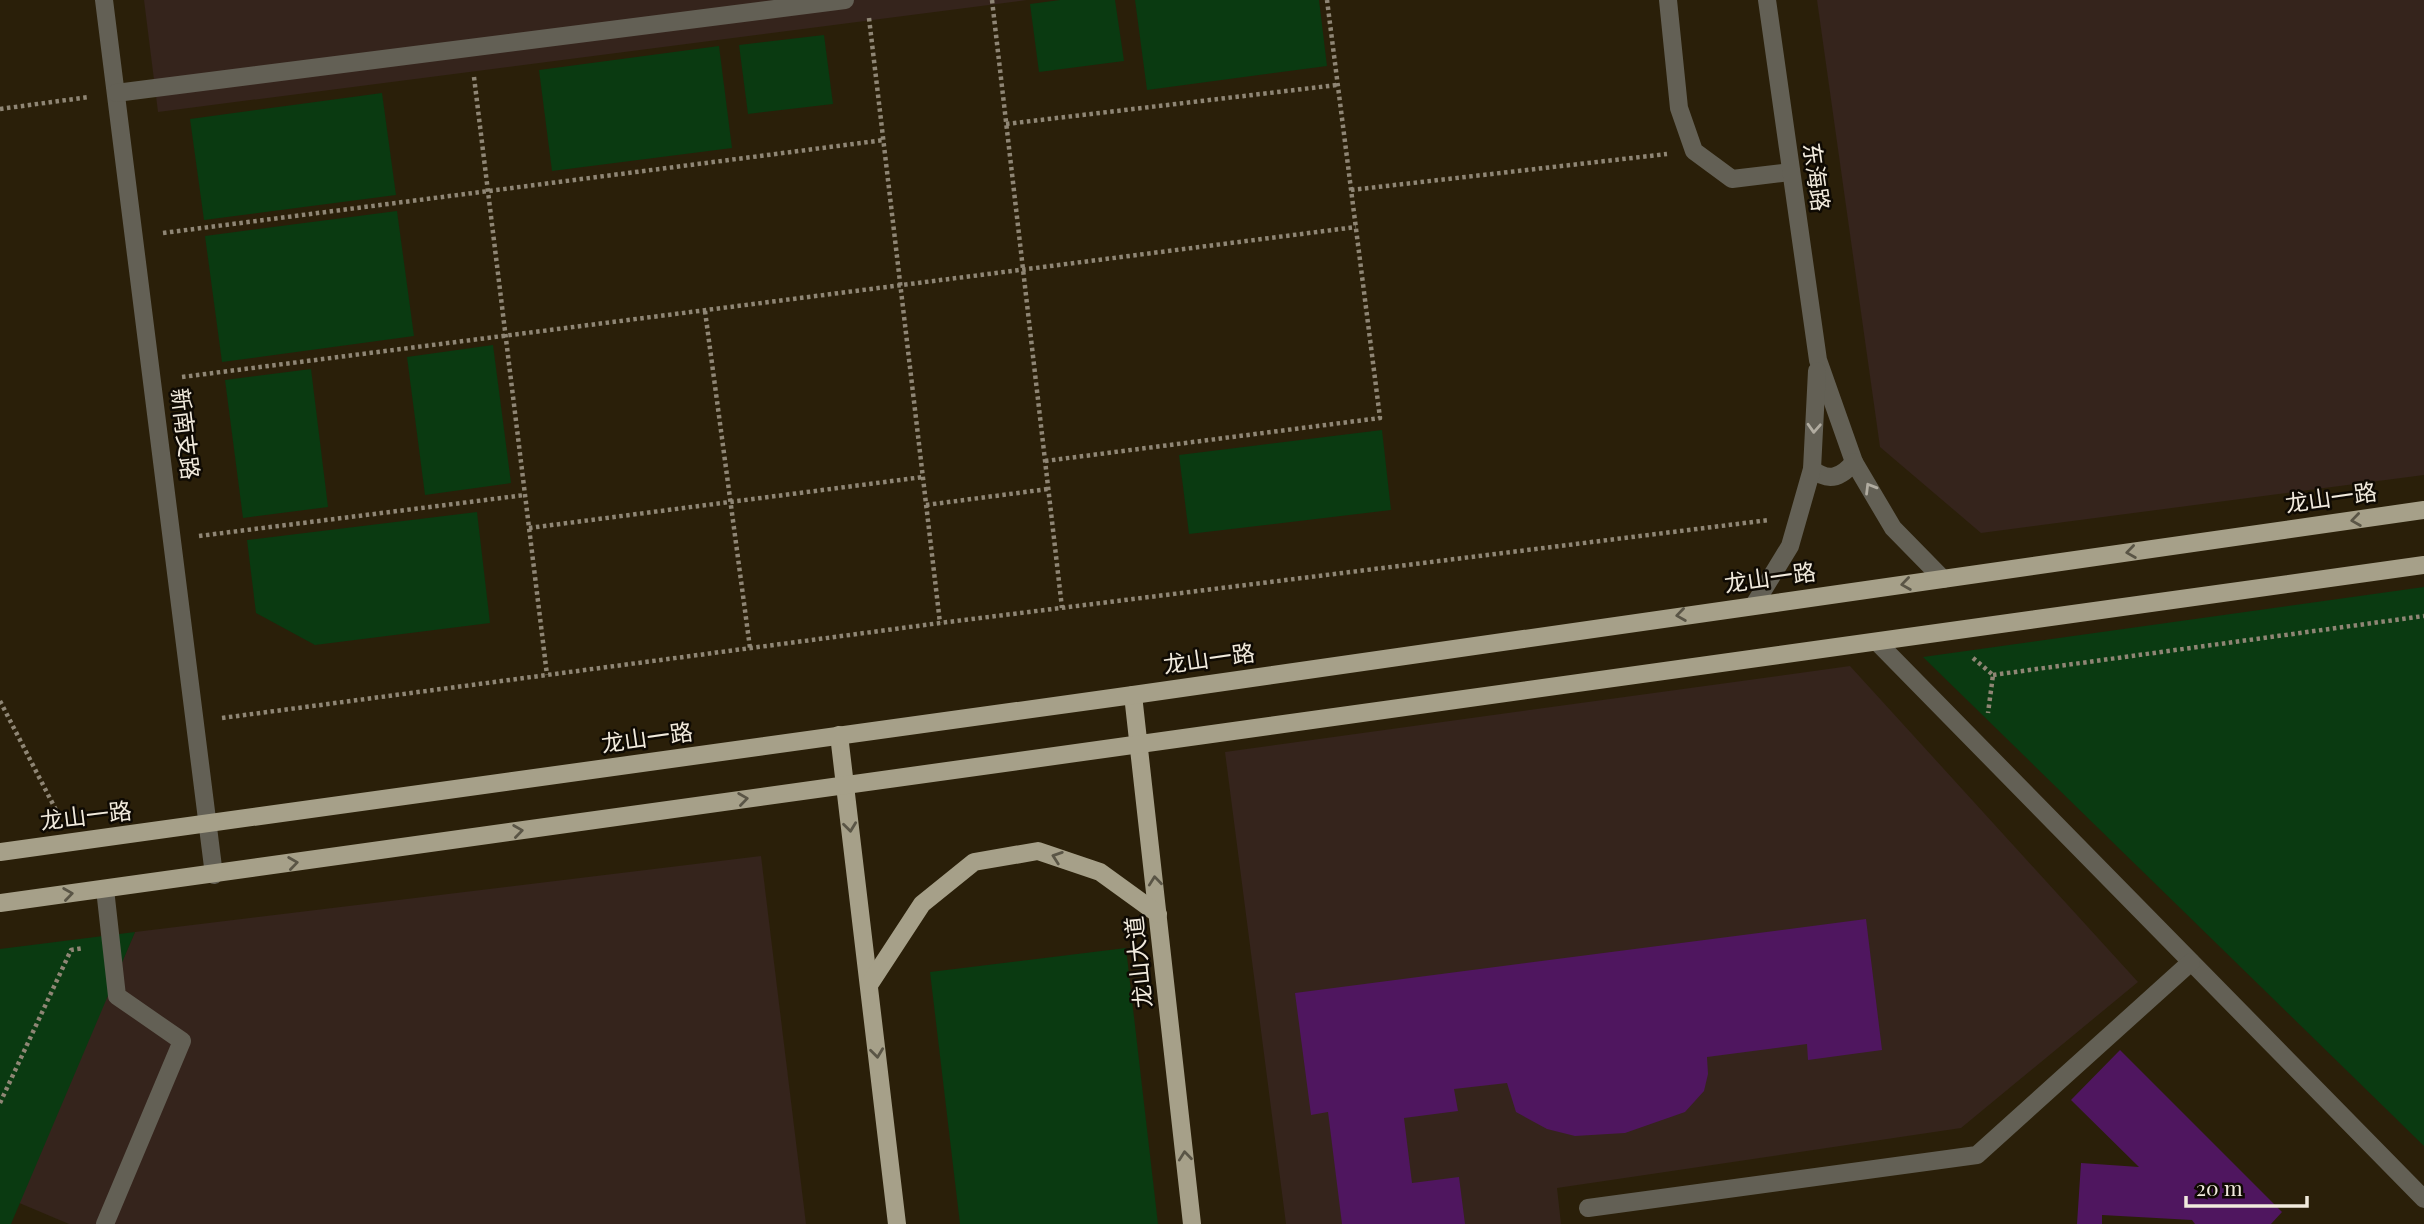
<svg xmlns="http://www.w3.org/2000/svg" width="2424" height="1224" font-family="'Playfair Display','Noto Sans SC',serif">
  <style>
    .commercial { fill: #35241c }
    .green { fill: #0a3a11 }
    .building { fill: #4f165f }
    .lines { fill: none; stroke-linecap: round; stroke-linejoin: round }
    .path { stroke: #8f8675; stroke-width: 4.5; stroke-dasharray: 3.5 3.5; stroke-linecap: butt }
    .minor { stroke: #636055; stroke-width: 18 }
    .major { stroke: #a6a089; stroke-width: 18 }
    .oneway { stroke: #b1aca0 }
    .oneway2 { stroke: #5a5546 }
    .labels { text-anchor: middle; stroke-width: 5; stroke-linejoin: round; paint-order: stroke }
    .street-label { font-size: 23px; fill: #f1eadd; stroke: #0f0a03 }
  </style>
  <rect width="100%" height="100%" fill="#2a1f09"/>
  <g class="commercial">
    <polygon points="144,0 1027,0 158,112"/>
    <polygon points="1817,0 2424,0 2424,475 1981,533 1880,447"/>
    <polygon points="1850,666 2138,982 1961,1128 1557,1188 1561,1224 1286,1224 1225,752"/>
    <polygon points="761,856 806,1224 69,1224 17,1202 135,932"/>
  </g>
  <g class="green">
    <polygon points="1060,0 1115,0 1124,61 1039,72 1030,4"/>
    <polygon points="1135,0 1319,0 1327,66 1147,90"/>
    <polygon points="824,35 833,104 748,114 739,45"/>
    <polygon points="719,46 732,148 552,171 539,70"/>
    <polygon points="382,93 396,195 204,220 190,119"/>
    <polygon points="397,211 414,336 222,362 205,236"/>
    <polygon points="493,345 511,483 425,495 407,357"/>
    <polygon points="311,369 328,507 243,518 225,380"/>
    <polygon points="1382,430 1391,510 1189,534 1179,455"/>
    <polygon points="477,512 490,623 315,645 256,613 247,540"/>
    <polygon points="2424,587 2424,1146 1923,657"/>
    <polygon points="135,932 11,1224 0,1224 0,949"/>
    <polygon points="1126,948 1158,1224 960,1224 930,972"/>
  </g>
  <g class="building">
    <polygon points="1866,919 1882,1050 1808,1060 1807,1044 1707,1057 1708,1074 1704,1091 1685,1112 1625,1133 1575,1136 1547,1129 1516,1112 1507,1083 1454,1089 1458,1111 1404,1118 1412,1183 1459,1177 1465,1224 1342,1224 1328,1112 1311,1115 1295,993"/>
    <polygon points="2120,1050 2282,1212 2271,1224 2195,1224 2192,1220 2102,1215 2102,1224 2077,1224 2081,1163 2139,1167 2071,1100"/>
  </g>
  <g class="lines">
    <g class="path">
      <polyline points="992,0 1062,608"/>
      <polyline points="869,18 940,623"/>
      <polyline points="474,77 547,675"/>
      <polyline points="0,109 89,97"/>
      <polyline points="1006,124 1337,85"/>
      <polyline points="1351,190 1667,154"/>
      <polyline points="163,233 884,140"/>
      <polyline points="705,311 750,648"/>
      <polyline points="182,377 1356,227"/>
      <polyline points="1045,461 1380,418 1327,0"/>
      <polyline points="926,505 1048,489"/>
      <polyline points="529,528 923,477"/>
      <polyline points="199,536 525,495"/>
      <polyline points="1973,658 1993,675 1988,713"/>
      <polyline points="1993,675 2424,616"/>
      <polyline points="0,701 59,816"/>
      <polyline points="222,718 940,623 1769,520"/>
      <polyline points="0,1103 71,950 84,948"/>
    </g>
    <g class="minor">
      <polyline points="104,0 214,875"/>
      <polyline points="1668,0 1679,108 1694,151 1732,179 1791,172"/>
      <polyline points="1767,0 1818,360 1854,462 1893,528 1943,579"/>
      <polyline points="116,93 845,0"/>
      <path d="M1812,469C1828,482 1841,478 1854,462"/>
      <polyline points="1754,605 1790,546 1812,469 1817,371"/>
      <polyline points="1878,643 2424,1199"/>
      <polyline points="1588,1208 1977,1155 2191,962"/>
      <polyline points="105,1224 182,1041 117,996 105,889"/>
    </g>
    <g class="major">
      <polyline points="1133,695 1192,1224"/>
      <polyline points="839,735 897,1224"/>
      <polyline points="0,852 1133,695 2424,510"/>
      <polyline points="0,903 2424,565"/>
      <polyline points="869,985 922,904 974,862 1038,851 1100,872 1158,914"/>
    </g>
  </g>
  <defs><path id="oneway-chevron" d="M-2-3.5L2.5 0L-2 3.5" fill="none" stroke-width="1.6" stroke-linecap="round" stroke-linejoin="round" transform="scale(1.75)"/></defs>
  <g class="oneway">
    <use href="#oneway-chevron" transform="translate(1814 428) rotate(93)"/>
    <use href="#oneway-chevron" transform="translate(1870 488) rotate(-121)"/>
  </g>
  <g class="oneway2">
    <use href="#oneway-chevron" transform="translate(2356 520) rotate(172)"/>
    <use href="#oneway-chevron" transform="translate(2131 552) rotate(172)"/>
    <use href="#oneway-chevron" transform="translate(1906 584) rotate(172)"/>
    <use href="#oneway-chevron" transform="translate(1681 615) rotate(172)"/>
    <use href="#oneway-chevron" transform="translate(743 799) rotate(-8)"/>
    <use href="#oneway-chevron" transform="translate(850 827) rotate(83)"/>
    <use href="#oneway-chevron" transform="translate(518 831) rotate(-8)"/>
    <use href="#oneway-chevron" transform="translate(1057 857) rotate(-161)"/>
    <use href="#oneway-chevron" transform="translate(293 863) rotate(-8)"/>
    <use href="#oneway-chevron" transform="translate(1155 881) rotate(-96)"/>
    <use href="#oneway-chevron" transform="translate(68 894) rotate(-8)"/>
    <use href="#oneway-chevron" transform="translate(877 1053) rotate(83)"/>
    <use href="#oneway-chevron" transform="translate(1185 1156) rotate(-96)"/>
  </g>
  <g class="labels">
    <g class="street-label">
      <text transform="translate(1816 177) rotate(82)" y="8">东海路</text>
      <text transform="translate(185 434) rotate(83)" y="8">新南支路</text>
      <text transform="translate(2331 498) rotate(-8)" y="8">龙山一路</text>
      <text transform="translate(1770 578) rotate(-8)" y="8">龙山一路</text>
      <text transform="translate(1209 659) rotate(-8)" y="8">龙山一路</text>
      <text transform="translate(647 738) rotate(-8)" y="8">龙山一路</text>
      <text transform="translate(86 816) rotate(-7)" y="8">龙山一路</text>
      <text transform="translate(1139 962) rotate(-96)" y="8">龙山大道</text>
    </g>
  </g>
  <path d="M2186 1196v10h121v-10" fill="none" stroke="#f1eadd" stroke-width="3.5"/>
  <text x="2196" y="1196" font-size="21" fill="#f1eadd" stroke="#0f0a03" stroke-width="5" paint-order="stroke">20 m</text>
</svg>
